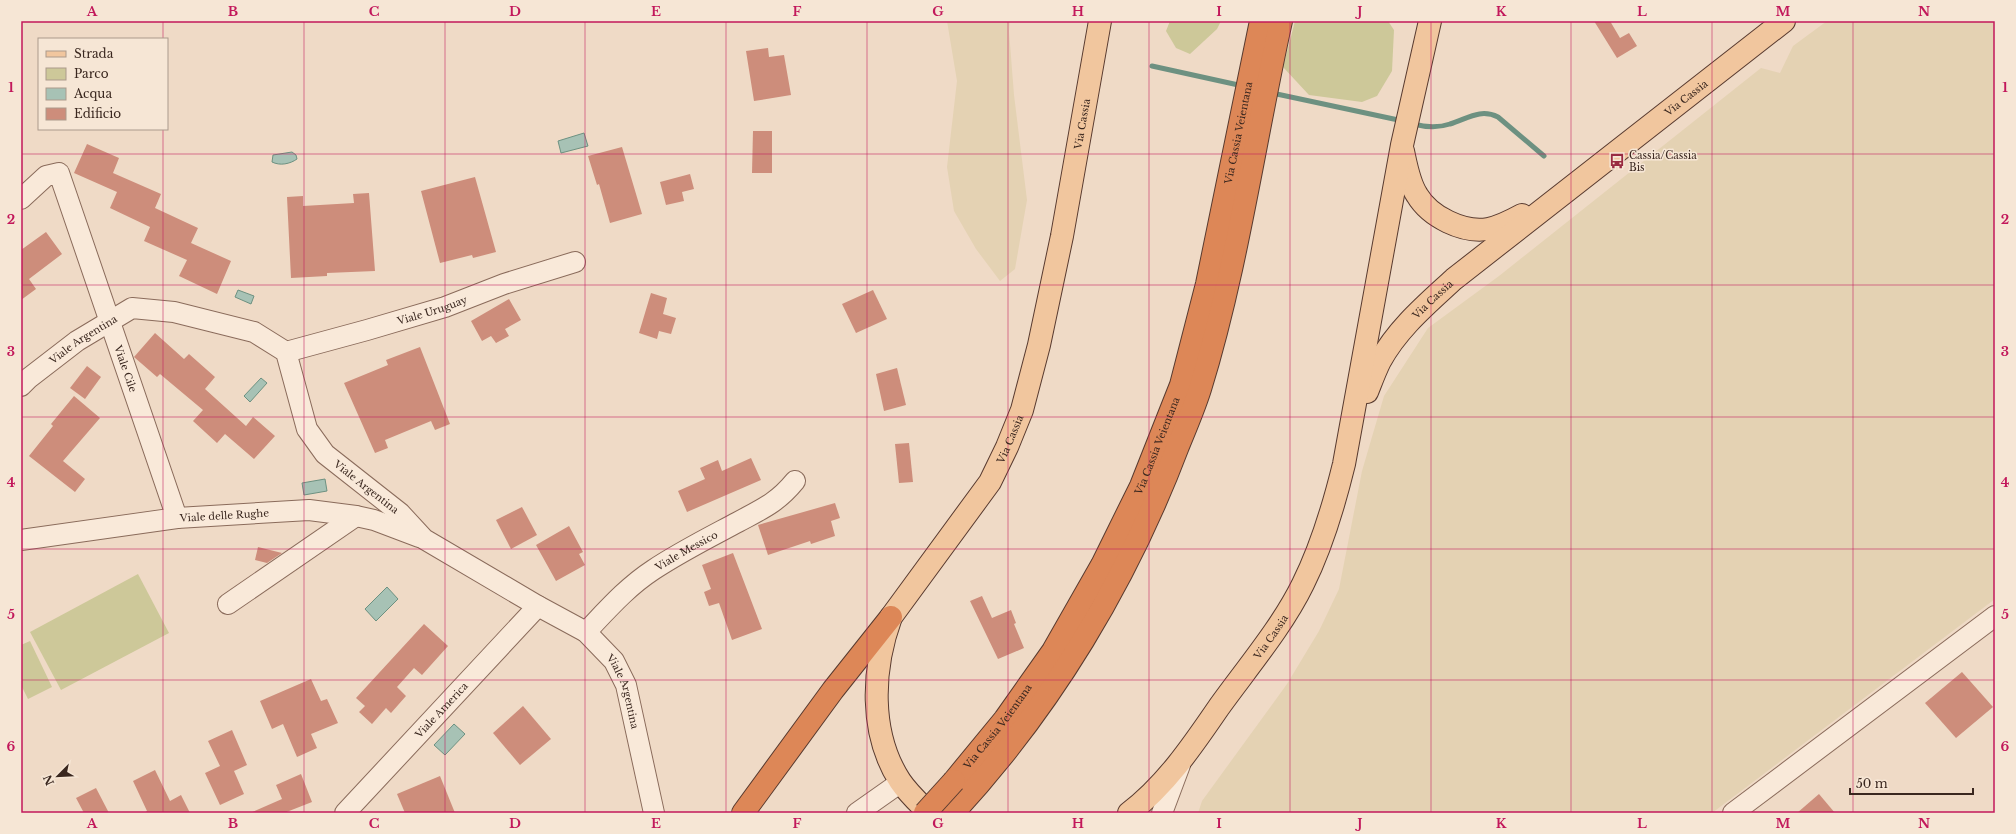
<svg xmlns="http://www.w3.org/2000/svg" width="2016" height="834" font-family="'Libre Baskerville',serif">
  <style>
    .farmland { fill: #e4d2b3 }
    .green { fill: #cdc899 }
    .water { fill: #a7c2b5; stroke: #6d9181 }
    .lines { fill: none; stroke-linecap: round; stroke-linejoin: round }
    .stream { stroke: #6d9181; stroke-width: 5 }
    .building { fill: #cd8d7b }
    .minor-casing { stroke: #8a6b5b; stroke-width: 22 }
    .major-casing { stroke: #583a2f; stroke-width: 24 }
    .highway-casing { stroke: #583a2f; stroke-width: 24 }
    .minor { stroke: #f9e9d9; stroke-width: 20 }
    .major { stroke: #f1c69e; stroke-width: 22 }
    .highway { stroke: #dd8757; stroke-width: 22 }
    .highway-bridge-casing { stroke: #583a2f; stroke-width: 24; stroke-linecap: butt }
    .highway-bridge { stroke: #dd8757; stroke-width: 22 }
    .grid { fill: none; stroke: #c2185b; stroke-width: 1; stroke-opacity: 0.55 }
    .labels { text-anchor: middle; stroke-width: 3; stroke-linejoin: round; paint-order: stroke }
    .street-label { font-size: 10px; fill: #3a271f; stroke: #f6e6d5 }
    .poi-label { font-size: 10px; fill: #3a271f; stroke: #f6e6d5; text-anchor: start }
    .neatline { fill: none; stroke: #c2185b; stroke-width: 1.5 }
    .grid-label { font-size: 13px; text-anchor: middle; font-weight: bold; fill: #c2185b }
  </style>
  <rect width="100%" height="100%" fill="#efdac6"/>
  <g class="farmland">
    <polygon points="947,21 1010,21 1009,31 1014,95 1027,200 1015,269 1000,281 976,249 954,211 947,167 957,81"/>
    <polygon points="1827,21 1995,21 1995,599 1712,813 1198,813 1202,801 1287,684 1319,631 1339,589 1362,471 1384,396 1428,328 1499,276 1761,68 1780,73 1793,46"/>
  </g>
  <g class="green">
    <polygon points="1170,21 1221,21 1217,29 1190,54 1176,48 1166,31"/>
    <polygon points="1295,21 1388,21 1394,30 1392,71 1377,96 1362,102 1309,95 1283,67"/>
    <polygon points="138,574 169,633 61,690 30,632"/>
    <polygon points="30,641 52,687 28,699 21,685 21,645"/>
  </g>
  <g class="water">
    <polygon points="584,133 588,146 561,153 558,141"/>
    <path d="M292,152L296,155L297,159C290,164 280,166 272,162L273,155Z"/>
    <polygon points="238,290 254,296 251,304 235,297"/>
    <polygon points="261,378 267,383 250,402 244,396"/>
    <polygon points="325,479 327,491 304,495 302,483"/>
    <polygon points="387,587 398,599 376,621 365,609"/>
    <polygon points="454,724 465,734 445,755 434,745"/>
  </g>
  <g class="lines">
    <g class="stream">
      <polyline points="1152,66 1243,86"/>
      <polyline points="1272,93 1403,121"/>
      <path d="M1413,124C1425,127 1438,128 1450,124C1467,119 1480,108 1498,117L1544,156"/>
    </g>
  </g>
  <g class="building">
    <polygon points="1594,21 1610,21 1620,38 1629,33 1637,46 1617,58"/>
    <polygon points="768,48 769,57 784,55 791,95 754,101 746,51"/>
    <polygon points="753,131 772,131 772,173 752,173"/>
    <polygon points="87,144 119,158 113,173 161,194 155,208 198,228 191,243 231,261 217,294 179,276 187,260 144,241 150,227 110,208 117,192 74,173"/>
    <polygon points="622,147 642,214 610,223 599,184 597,185 588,156"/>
    <polygon points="690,174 694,189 682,192 684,201 666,205 660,182"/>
    <polygon points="475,177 496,252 473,258 472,255 440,263 421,191"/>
    <polygon points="369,193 375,271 327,273 327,276 291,278 287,197 303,196 303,206 354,203 353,194"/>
    <polygon points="46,232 62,254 29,279 36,289 21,300 21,250"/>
    <polygon points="873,290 887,319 856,333 842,304"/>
    <polygon points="651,293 667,298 663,314 676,318 671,334 659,331 657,339 639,333"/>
    <polygon points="509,299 521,320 505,329 509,336 496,343 491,336 482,341 471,321"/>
    <polygon points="155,333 184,359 189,354 215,377 205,389 246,426 253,417 275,436 254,459 225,434 217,443 193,421 203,410 160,374 157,377 134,357"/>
    <polygon points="420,347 450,424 435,430 431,421 385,440 388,448 375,453 344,383 388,365 386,360"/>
    <polygon points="87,366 101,377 85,399 70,388"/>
    <polygon points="897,368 906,405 884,411 876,374"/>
    <polygon points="74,396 100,418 63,461 85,479 75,492 29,456 53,426 51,424"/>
    <polygon points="909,443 913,482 899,483 895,444"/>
    <polygon points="751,458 761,480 687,512 678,491 705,479 700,468 718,460 722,471"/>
    <polygon points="835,503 840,518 831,521 835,536 811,544 810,541 768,555 758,525"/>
    <polygon points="522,507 537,535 511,549 496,520"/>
    <polygon points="569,526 583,552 579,554 585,565 556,581 536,545"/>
    <polygon points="258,547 282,553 267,563 255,560"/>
    <polygon points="733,553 762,629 732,640 719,603 709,606 704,592 711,589 702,565"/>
    <polygon points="982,596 992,618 1011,610 1016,623 1014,624 1024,648 998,659 970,601"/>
    <polygon points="424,624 448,646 422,675 414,668 397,687 406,696 391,713 386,708 372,724 359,712 365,706 356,698"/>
    <polygon points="1962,672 1993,707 1956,738 1925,703"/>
    <polygon points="311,679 321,701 327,699 338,723 311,734 317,748 297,757 283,724 272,729 260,701"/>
    <polygon points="523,706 551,739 520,765 493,733"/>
    <polygon points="232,730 247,765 234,771 244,794 220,805 205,773 220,766 208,741"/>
    <polygon points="155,770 170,801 181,795 190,813 144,813 147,811 133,781"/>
    <polygon points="301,774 312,802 284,813 250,813 282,799 276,785"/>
    <polygon points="440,776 455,813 405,813 397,794"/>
    <polygon points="96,788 109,813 84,813 76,798"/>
    <polygon points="1819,794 1835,813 1797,813"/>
  </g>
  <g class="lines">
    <defs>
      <g id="minor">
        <path id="s1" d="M21,199L46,176L59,173L177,518"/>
        <path id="s2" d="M286,352L367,330L445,307L504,284L575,262"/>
        <path id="s3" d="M21,386L29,378L77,341L132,308L174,312L254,332L286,352L307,429L325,454L400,513L424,539L538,606L586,632L614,661L626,685L654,813"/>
        <path id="s4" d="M21,540L177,518L309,510L356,516L374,520L419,537"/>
        <polyline points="228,604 356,516"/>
        <path id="s5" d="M586,632C607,610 627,587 653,570C680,552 710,537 738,522C762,509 777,503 795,481"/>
        <path id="s6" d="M345,813L538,606"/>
        <polyline points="857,813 901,782"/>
        <polyline points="1162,813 1180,765"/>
        <polyline points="1733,813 1995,616"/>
      </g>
      <g id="major">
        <path d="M1403,151C1406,165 1409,183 1417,195C1430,217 1463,233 1488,229C1500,227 1511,221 1522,215"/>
        <path id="s7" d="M1367,392C1371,382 1375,371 1380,361C1398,328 1427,304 1454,279L1784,21"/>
        <path id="s8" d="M929,813C919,803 908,793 900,781C869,733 872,669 891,617L990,482L1007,447L1022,410L1039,345L1062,236L1100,21"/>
        <path id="s9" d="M1129,813C1166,785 1193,745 1219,707C1247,668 1282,627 1303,584C1322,546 1334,505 1344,464L1402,145L1430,21"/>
      </g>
      <g id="highway">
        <path id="s10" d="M954,781L1005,719L1053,651L1102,565L1141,486L1181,385L1207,284L1261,21"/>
        <polyline points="743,813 833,690 891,617"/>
        <path d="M953,813C1051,707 1127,581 1178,446C1186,427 1194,408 1200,389C1237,269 1254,143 1281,21"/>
      </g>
    </defs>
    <use href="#minor" class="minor-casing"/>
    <use href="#major" class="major-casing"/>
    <use href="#highway" class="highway-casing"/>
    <use href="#minor" class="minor"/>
    <use href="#major" class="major"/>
    <use href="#highway" class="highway"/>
    <defs>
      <polyline id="highway-bridge" points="925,813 954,781"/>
    </defs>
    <use href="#highway-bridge" class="highway-bridge-casing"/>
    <use href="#highway-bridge" class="highway-bridge"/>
  </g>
  <path class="grid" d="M163,21V39M304,21V813M445,21V813M585,21V813M726,21V813M867,21V813M1008,21V813M1149,21V813M1290,21V813M1431,21V813M1571,21V813M1712,21V813M1853,21V813M163,129V813M21,154H1995M21,285H1995M21,417H1995M21,549H1995M21,680H1995"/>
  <defs>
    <symbol id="bus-bare" viewBox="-9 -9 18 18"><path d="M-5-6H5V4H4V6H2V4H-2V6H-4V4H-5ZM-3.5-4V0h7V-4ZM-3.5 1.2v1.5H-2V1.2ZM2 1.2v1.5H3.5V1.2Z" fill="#992b42" stroke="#f6e6d5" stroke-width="2.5" paint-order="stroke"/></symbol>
  </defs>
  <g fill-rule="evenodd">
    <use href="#bus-bare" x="1606" y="150" width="22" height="22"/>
  </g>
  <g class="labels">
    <g class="street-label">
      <text dy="4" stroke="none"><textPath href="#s7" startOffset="439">Via Cassia</textPath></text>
      <text dy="4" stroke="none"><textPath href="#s8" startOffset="752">Via Cassia</textPath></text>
      <text dy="4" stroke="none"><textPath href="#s10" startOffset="718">Via Cassia Veientana</textPath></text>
      <text dy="4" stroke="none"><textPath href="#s7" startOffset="115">Via Cassia</textPath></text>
      <text dy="4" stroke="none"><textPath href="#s2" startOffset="152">Viale Uruguay</textPath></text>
      <text dy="4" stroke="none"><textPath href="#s3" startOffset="78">Viale Argentina</textPath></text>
      <text dy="4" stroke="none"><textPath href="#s1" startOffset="254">Viale Cile</textPath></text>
      <text dy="4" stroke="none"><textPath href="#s8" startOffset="428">Via Cassia</textPath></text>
      <text dy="4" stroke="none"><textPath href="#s10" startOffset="394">Via Cassia Veientana</textPath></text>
      <text dy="4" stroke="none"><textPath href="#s3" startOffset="462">Viale Argentina</textPath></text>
      <text dy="4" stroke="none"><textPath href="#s4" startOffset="205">Viale delle Rughe</textPath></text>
      <text dy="4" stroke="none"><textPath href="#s5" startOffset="130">Viale Messico</textPath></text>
      <text dy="4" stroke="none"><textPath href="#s9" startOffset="227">Via Cassia</textPath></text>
      <text dy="4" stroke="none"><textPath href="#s3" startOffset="799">Viale Argentina</textPath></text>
      <text dy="4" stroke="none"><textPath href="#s6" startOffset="141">Viale America</textPath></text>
      <text dy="4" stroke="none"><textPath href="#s10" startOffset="70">Via Cassia Veientana</textPath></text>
    </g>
    <g class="poi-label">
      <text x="1629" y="159">Cassia/Cassia<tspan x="1629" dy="12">Bis</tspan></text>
    </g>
  </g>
  <rect width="2016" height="834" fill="none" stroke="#f6e6d5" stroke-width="44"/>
  <rect x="38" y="38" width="130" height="92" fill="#f6e6d5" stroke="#ab9a8c"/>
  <rect x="46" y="51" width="20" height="6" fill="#f1c69e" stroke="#ab9a8c"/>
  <text x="74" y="58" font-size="12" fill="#3a271f">Strada</text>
  <rect x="46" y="68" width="20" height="12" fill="#cdc899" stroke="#ab9a8c"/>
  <text x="74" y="78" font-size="12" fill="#3a271f">Parco</text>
  <rect x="46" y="88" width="20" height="12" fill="#a7c2b5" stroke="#ab9a8c"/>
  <text x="74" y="98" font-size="12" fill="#3a271f">Acqua</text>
  <rect x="46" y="108" width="20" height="12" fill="#cd8d7b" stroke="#ab9a8c"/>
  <text x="74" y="118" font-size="12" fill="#3a271f">Edificio</text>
  <g transform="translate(58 776) rotate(246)" stroke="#f6e6d5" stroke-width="3" paint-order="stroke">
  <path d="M0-3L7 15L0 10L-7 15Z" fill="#3a271f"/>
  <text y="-6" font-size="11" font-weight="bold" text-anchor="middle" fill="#3a271f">N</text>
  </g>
  <path d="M1850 788v6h123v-6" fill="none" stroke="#3a271f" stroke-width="2"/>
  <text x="1856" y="788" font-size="12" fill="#3a271f" stroke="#f6e6d5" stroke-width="3" paint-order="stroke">50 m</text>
  <rect x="22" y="22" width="1972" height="790" class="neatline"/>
  <g class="grid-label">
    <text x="92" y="16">A</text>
    <text x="233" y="16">B</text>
    <text x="374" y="16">C</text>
    <text x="515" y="16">D</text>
    <text x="656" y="16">E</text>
    <text x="797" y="16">F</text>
    <text x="938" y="16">G</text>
    <text x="1078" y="16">H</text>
    <text x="1219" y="16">I</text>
    <text x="1360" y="16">J</text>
    <text x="1501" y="16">K</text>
    <text x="1642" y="16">L</text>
    <text x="1783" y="16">M</text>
    <text x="1924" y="16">N</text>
    <text x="11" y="92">1</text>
    <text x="2005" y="92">1</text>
    <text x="11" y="224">2</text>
    <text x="2005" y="224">2</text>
    <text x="11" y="356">3</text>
    <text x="2005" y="356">3</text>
    <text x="11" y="487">4</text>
    <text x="2005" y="487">4</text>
    <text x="11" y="619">5</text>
    <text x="2005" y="619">5</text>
    <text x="11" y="751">6</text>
    <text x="2005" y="751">6</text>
    <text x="92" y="828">A</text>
    <text x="233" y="828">B</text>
    <text x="374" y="828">C</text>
    <text x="515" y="828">D</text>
    <text x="656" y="828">E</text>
    <text x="797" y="828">F</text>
    <text x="938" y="828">G</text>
    <text x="1078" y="828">H</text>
    <text x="1219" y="828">I</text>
    <text x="1360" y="828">J</text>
    <text x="1501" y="828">K</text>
    <text x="1642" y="828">L</text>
    <text x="1783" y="828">M</text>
    <text x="1924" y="828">N</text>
  </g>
</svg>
